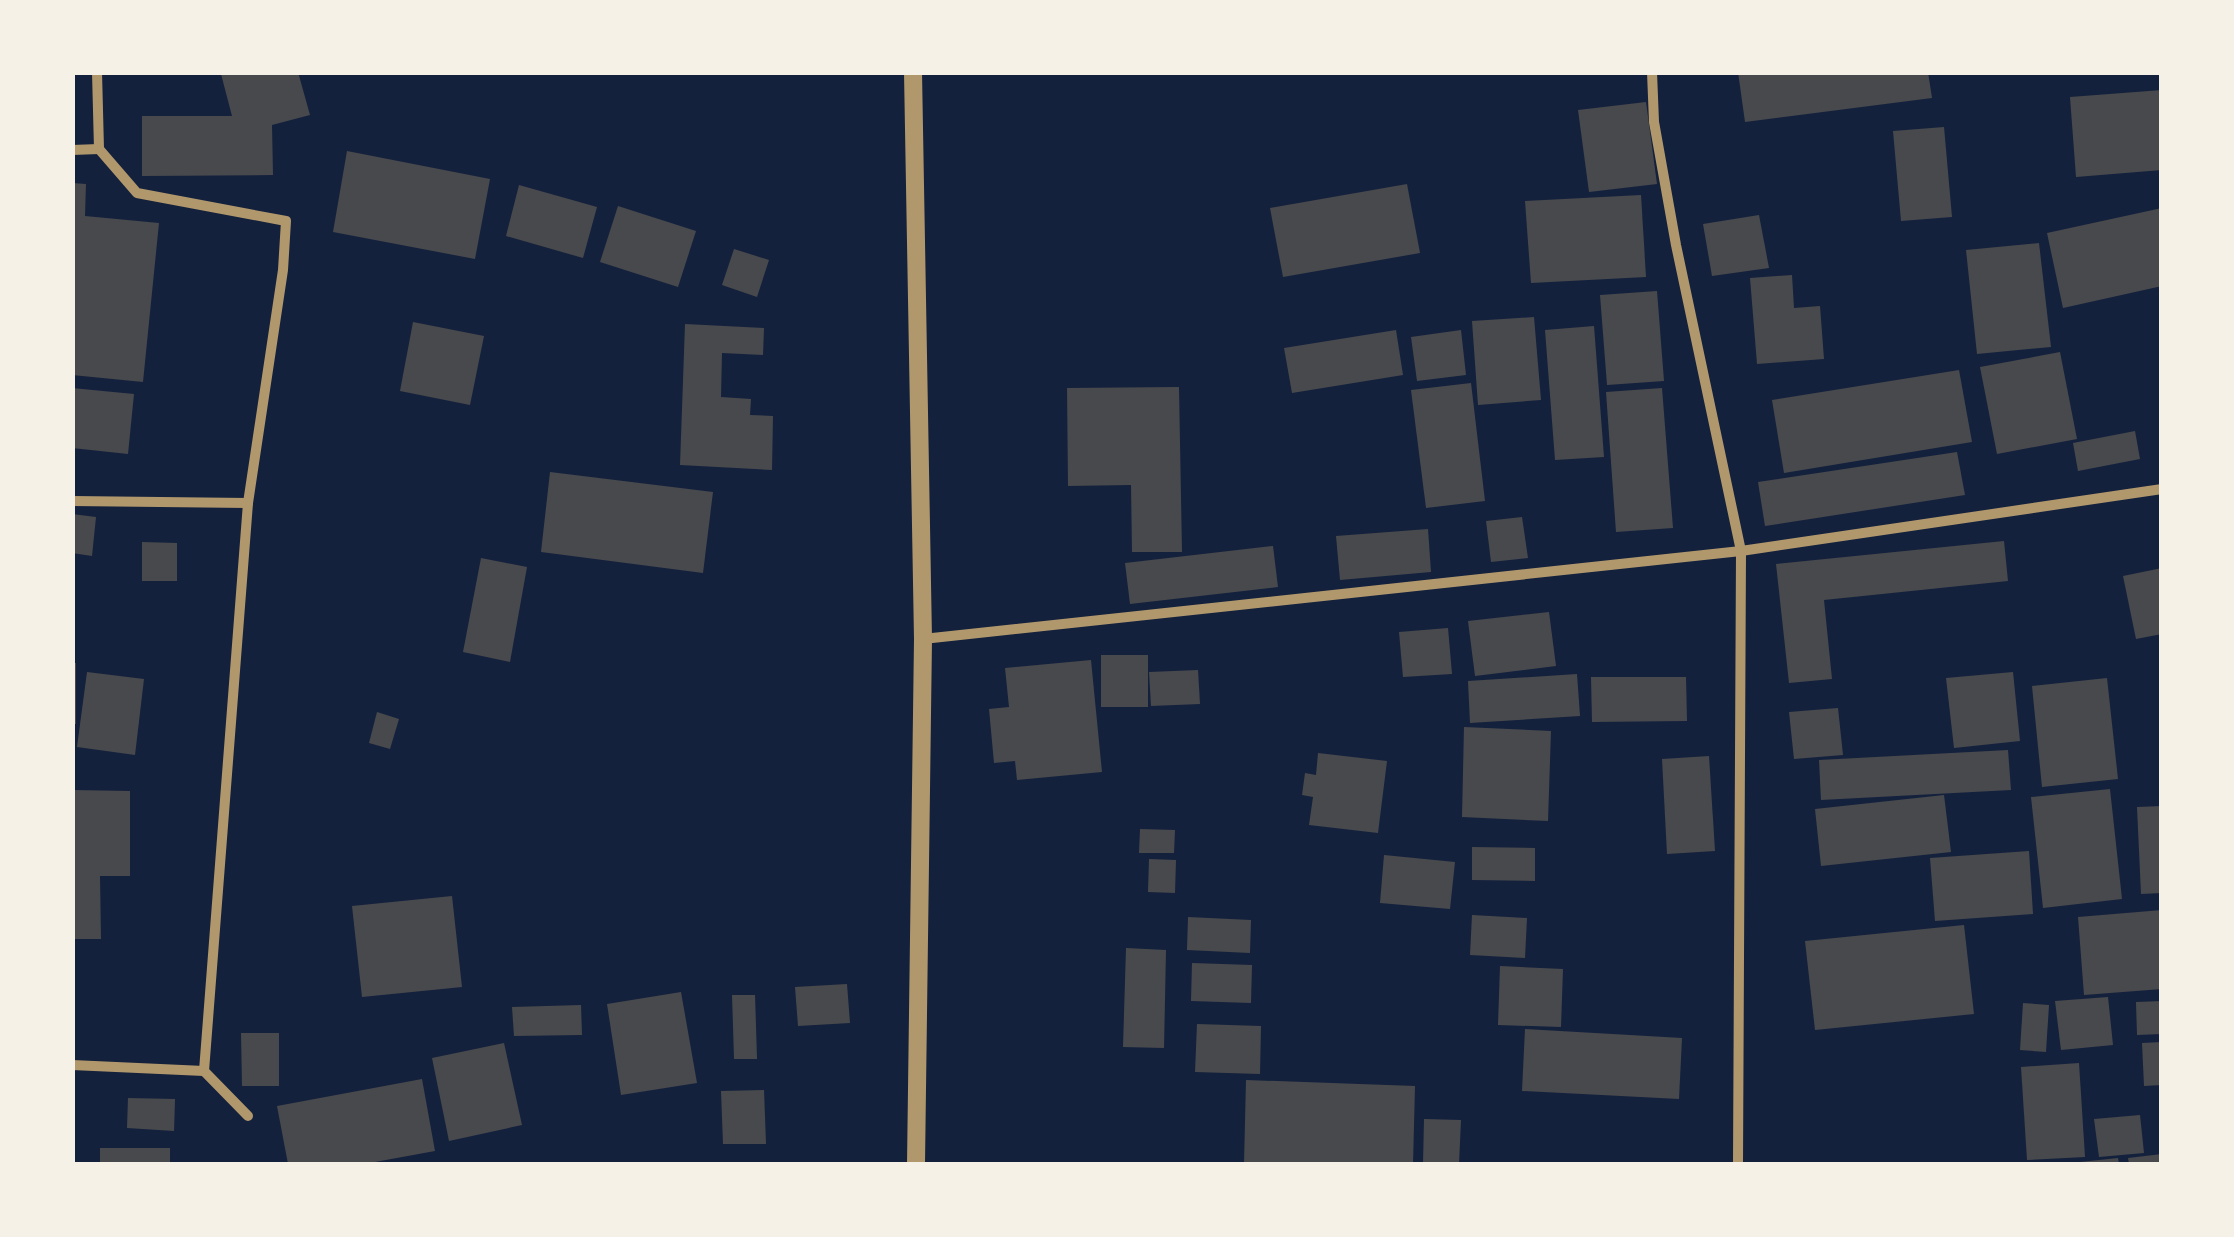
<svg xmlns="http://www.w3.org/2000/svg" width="2234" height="1237" font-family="Lato,sans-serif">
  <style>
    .building { fill: #48494c }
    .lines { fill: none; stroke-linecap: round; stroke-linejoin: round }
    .minor { stroke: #b1986c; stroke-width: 10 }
    .tertiary { stroke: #b1986c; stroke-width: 18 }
  </style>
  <rect width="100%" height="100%" fill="#14213d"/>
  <g class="building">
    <polygon points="298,72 310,115 272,125 273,175 142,176 142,116 232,116 221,74"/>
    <polygon points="1738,72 1928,72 1932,98 1745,122"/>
    <polygon points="2162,90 2162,170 2076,177 2070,97"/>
    <polygon points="1646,102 1657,184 1589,192 1578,110"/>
    <polygon points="1944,127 1952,217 1901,221 1893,131"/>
    <polygon points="347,151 490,179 475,259 333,232"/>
    <polygon points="72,183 86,184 85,216 159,223 143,382 72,375"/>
    <polygon points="1407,184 1420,253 1283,277 1270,208"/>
    <polygon points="519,185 597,207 583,258 506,236"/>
    <polygon points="1641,195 1646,277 1531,283 1525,201"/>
    <polygon points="618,206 696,231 678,287 600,262"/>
    <polygon points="2162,208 2162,286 2063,308 2047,233"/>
    <polygon points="1759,215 1769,268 1712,276 1703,224"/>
    <polygon points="2039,243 2051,347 1977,354 1966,250"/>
    <polygon points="734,249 769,260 757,297 722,285"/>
    <polygon points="1792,275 1794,308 1820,306 1824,359 1757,364 1750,278"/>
    <polygon points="1657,291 1664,381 1607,385 1600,295"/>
    <polygon points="1534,317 1541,400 1478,405 1472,321"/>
    <polygon points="413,322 484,336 470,405 400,391"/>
    <polygon points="685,324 764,328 763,355 722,353 721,397 751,399 750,415 773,416 772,470 680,465"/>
    <polygon points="1594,326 1604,457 1555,460 1545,330"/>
    <polygon points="1396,330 1403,375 1292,393 1284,348"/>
    <polygon points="1461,330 1466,375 1417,381 1411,337"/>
    <polygon points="2060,352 2077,439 1997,454 1980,367"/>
    <polygon points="1959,370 1972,442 1784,473 1772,400"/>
    <polygon points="1471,383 1485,501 1426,508 1411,390"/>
    <polygon points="1179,387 1182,552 1132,552 1131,485 1068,486 1067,388"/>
    <polygon points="72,388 134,394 128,454 72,448"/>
    <polygon points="1662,388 1673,528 1616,532 1606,392"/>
    <polygon points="2135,431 2140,459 2078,471 2073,443"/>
    <polygon points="1957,452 1965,495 1765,526 1758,482"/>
    <polygon points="550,472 713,492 703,573 541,552"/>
    <polygon points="72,514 96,517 92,556 72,553"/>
    <polygon points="1522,517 1528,558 1491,562 1486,521"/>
    <polygon points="1428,529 1431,572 1340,580 1336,536"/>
    <polygon points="2004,541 2008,581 1824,600 1832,679 1789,683 1776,564"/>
    <polygon points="142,542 177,543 177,581 142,581"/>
    <polygon points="1273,546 1278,587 1130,604 1125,563"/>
    <polygon points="481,558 527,567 510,662 463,652"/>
    <polygon points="2162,568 2162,634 2136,639 2123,576"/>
    <polygon points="1549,612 1556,666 1475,676 1468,621"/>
    <polygon points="1448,628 1452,674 1403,677 1399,632"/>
    <rect x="1101" y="655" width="47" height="52"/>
    <polygon points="1091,660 1102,772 1017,780 1015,761 994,763 989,709 1009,707 1005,668"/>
    <rect x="72" y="663" width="4" height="61"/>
    <polygon points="1198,670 1200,704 1151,706 1149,672"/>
    <polygon points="87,672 144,679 135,755 77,747"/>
    <polygon points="2013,672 2020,741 1954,748 1946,678"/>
    <polygon points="1577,674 1580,716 1470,723 1468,681"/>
    <polygon points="1591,677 1686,677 1687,721 1592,722"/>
    <polygon points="2107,678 2118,779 2042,787 2032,686"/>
    <polygon points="1838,708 1843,755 1794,759 1789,712"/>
    <polygon points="377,712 399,719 390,749 369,743"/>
    <polygon points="1464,727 1551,731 1548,821 1462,817"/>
    <polygon points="2008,750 2011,790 1821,800 1819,760"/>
    <polygon points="1318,753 1387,761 1378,833 1309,825 1313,797 1302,795 1305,773 1316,775"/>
    <polygon points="1709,756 1715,851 1667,854 1662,759"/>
    <polygon points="2110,789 2122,899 2043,908 2031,797"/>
    <polygon points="72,790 130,791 130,876 100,876 101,939 72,939"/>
    <polygon points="1944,795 1951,852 1821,866 1815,809"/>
    <polygon points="2162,806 2162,893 2141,894 2137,807"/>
    <polygon points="1140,829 1175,830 1174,853 1139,853"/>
    <polygon points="1472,847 1535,848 1535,881 1472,880"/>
    <polygon points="2029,851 2033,914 1935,921 1930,858"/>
    <polygon points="1384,855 1455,862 1450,909 1380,903"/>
    <polygon points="1149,859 1176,860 1175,893 1148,892"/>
    <polygon points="452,896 462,987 362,997 352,906"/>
    <polygon points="2162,910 2162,989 2084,995 2078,917"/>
    <polygon points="1472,915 1527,918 1525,958 1470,955"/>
    <polygon points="1188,917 1251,920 1250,953 1187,950"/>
    <polygon points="1964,925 1974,1014 1815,1030 1805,941"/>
    <polygon points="1126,948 1166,950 1164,1048 1123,1047"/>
    <polygon points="1192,963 1252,965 1251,1003 1191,1001"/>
    <polygon points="1500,966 1563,969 1561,1027 1498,1025"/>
    <polygon points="847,984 850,1023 798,1026 795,987"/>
    <polygon points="681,992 697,1083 621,1095 607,1004"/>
    <polygon points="732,995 755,995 757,1059 734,1059"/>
    <polygon points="2108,997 2113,1045 2061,1050 2055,1001"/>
    <polygon points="2162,1001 2162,1034 2137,1035 2136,1002"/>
    <polygon points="2023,1003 2049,1005 2046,1052 2020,1050"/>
    <polygon points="581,1005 582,1035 514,1036 512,1007"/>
    <polygon points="1197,1024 1261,1026 1260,1074 1195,1072"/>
    <polygon points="1525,1029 1682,1038 1679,1099 1522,1091"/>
    <polygon points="241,1033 279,1033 279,1086 242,1086"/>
    <polygon points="2162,1042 2162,1085 2144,1086 2142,1043"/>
    <polygon points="504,1043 522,1125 449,1141 432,1058"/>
    <polygon points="2079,1063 2085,1157 2027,1160 2021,1067"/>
    <polygon points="422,1079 435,1151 364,1164 288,1164 277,1106"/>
    <polygon points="1246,1080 1415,1086 1413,1164 1244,1164"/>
    <polygon points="764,1090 766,1144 723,1144 721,1091"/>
    <polygon points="128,1098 175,1099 174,1131 127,1128"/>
    <polygon points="2140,1115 2144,1153 2099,1157 2094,1119"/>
    <polygon points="1424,1119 1461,1120 1459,1164 1423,1164"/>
    <rect x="100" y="1148" width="70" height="16"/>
    <polygon points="2162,1154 2162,1164 2129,1164 2128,1158"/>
    <polygon points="2118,1158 2119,1164 2080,1164 2080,1162"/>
  </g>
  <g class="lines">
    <g class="minor">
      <polyline points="97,72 99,149 137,193 286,221 283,270 248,503 204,1071 248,1116"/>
      <polyline points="1652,72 1654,122 1676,245 1741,551 1738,1164"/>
      <polyline points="72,150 99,149"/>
      <polyline points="72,501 248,503"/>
      <polyline points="923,639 1741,551 2162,489"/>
      <polyline points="72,1065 204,1071"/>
    </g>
    <polyline class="tertiary" points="913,72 923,639 916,1164"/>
  </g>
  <rect width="2234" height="1237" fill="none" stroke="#f6f1e7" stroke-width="150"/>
</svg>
